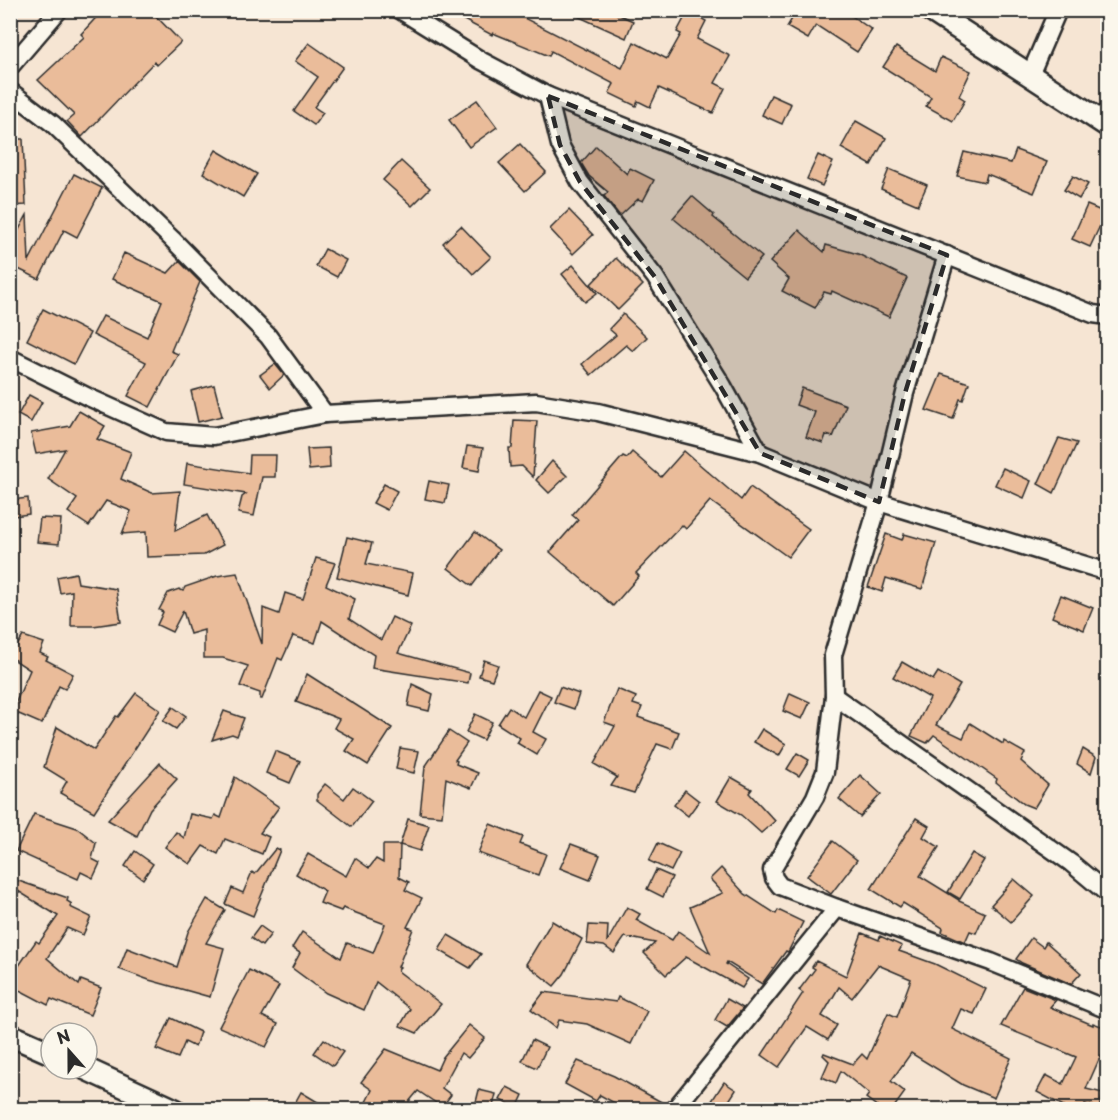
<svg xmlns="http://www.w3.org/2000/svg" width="1118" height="1120" font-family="'Playpen Sans',sans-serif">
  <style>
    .building { fill: #eabc9a; stroke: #2b2b2b; stroke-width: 1.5 }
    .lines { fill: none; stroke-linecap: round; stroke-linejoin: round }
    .minor-casing { stroke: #2b2b2b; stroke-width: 21 }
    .tertiary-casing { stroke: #2b2b2b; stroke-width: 26 }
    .minor { stroke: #fbf7ec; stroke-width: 16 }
    .tertiary { stroke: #fbf7ec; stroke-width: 21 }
    .marked { fill: #2b2b2b; fill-opacity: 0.2; stroke: #2b2b2b; stroke-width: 4.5; stroke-dasharray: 12 8; stroke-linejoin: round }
  </style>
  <rect width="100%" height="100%" fill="#f6e5d3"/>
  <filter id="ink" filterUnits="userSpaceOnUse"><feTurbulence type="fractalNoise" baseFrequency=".0167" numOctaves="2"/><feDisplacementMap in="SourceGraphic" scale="12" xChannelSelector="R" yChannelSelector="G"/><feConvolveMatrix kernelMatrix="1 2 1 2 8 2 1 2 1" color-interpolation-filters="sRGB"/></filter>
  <g filter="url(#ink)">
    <g class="building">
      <polygon points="103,10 150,10 181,42 157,65 154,62 82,137 67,121 74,115 38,80 84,37 81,34"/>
      <polygon points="445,10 520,10 518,15 622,68 634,42 667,59 681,34 677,32 688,11 706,21 697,39 730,56 715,83 725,88 713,113 659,88 650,107 638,101 636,106 609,93 614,84 551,51 549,56 493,33 492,35"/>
      <polygon points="564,10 608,10 633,21 626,38"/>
      <polygon points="793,10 843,10 872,30 857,52 816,25 808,39 787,27 796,12"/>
      <polygon points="309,43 343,67 314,107 323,113 314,125 294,111 318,77 295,61"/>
      <polygon points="896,47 935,71 941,57 971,71 959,96 965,100 953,121 926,106 931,97 883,67"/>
      <polygon points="771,95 791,104 782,124 762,115"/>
      <polygon points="477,100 497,127 469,147 449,120"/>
      <polygon points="856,121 886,138 871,165 841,148"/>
      <polygon points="10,139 23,139 26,205 10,206"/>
      <polygon points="520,144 546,172 525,191 499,163"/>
      <polygon points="596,146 627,174 630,168 654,180 643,201 638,199 620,216 604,196 608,192 589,176 581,163"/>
      <polygon points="216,150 257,174 243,197 203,173"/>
      <polygon points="1016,150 1047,162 1034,193 987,174 985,182 957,176 964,152 1011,163"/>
      <polygon points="818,155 833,162 822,186 807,179"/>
      <polygon points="401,161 430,188 412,206 383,180"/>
      <polygon points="889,169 927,185 918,205 881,189"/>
      <polygon points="74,174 102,188 77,237 64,230 39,279 10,265 10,246 27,215 29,261"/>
      <polygon points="1073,176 1088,184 1079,199 1064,190"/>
      <polygon points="692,196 714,215 713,217 762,257 745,277 673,218"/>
      <polygon points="1087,205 1106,213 1090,247 1072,239"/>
      <polygon points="569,210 593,235 573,254 550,229"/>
      <polygon points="461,226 491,257 473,274 443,243"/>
      <polygon points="799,230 824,252 826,245 858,254 907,278 889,317 832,291 831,294 824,292 815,308 782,291 789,279 770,262"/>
      <polygon points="325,249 346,260 337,277 316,266"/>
      <polygon points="124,253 168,273 179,261 200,282 171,351 178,354 150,407 128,396 146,362 93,335 103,316 147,337 162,301 112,279"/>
      <polygon points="616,258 643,285 618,310 591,284"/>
      <polygon points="573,265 597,293 585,302 562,274"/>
      <polygon points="43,309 90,333 74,364 27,340"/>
      <polygon points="623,314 647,337 633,351 626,345 591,375 582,364 616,335 609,329"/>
      <polygon points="275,364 284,375 270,388 260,375"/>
      <polygon points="941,374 969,383 963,400 960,399 953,419 926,410"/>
      <polygon points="214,385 222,416 198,422 191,391"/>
      <polygon points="802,388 846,405 833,437 826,435 823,443 806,437 815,412 796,405"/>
      <polygon points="29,395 42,402 31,422 18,415"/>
      <polygon points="79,411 105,426 97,439 131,452 121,479 152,493 180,491 175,531 207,515 223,545 204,555 147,557 146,532 122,534 131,511 106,501 89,526 68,512 77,499 48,479 65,449 36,454 31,433 70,426"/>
      <polygon points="514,420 537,421 533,477 522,466 510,467 509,448 512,448"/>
      <polygon points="1059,438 1077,443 1054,493 1038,484"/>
      <polygon points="467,446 483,448 479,471 463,468"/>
      <polygon points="329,448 330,468 309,470 307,449"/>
      <polygon points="684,451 741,500 750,487 809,529 788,557 710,501 686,529 682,525 636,573 639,576 613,606 550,552 578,520 572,515 623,456 627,458 632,452 661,477"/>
      <polygon points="250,455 276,455 275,477 262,477 254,516 238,513 242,497 246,494 184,484 187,463 249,473"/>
      <polygon points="552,461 567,476 549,493 536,480"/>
      <polygon points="1003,468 1031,481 1024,498 995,485"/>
      <polygon points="429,481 449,485 445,503 425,499"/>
      <polygon points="384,484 397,491 387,510 373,503"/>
      <polygon points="28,498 29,514 14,516 12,500"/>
      <polygon points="40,518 61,519 59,544 37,542"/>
      <polygon points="475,532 499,550 472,586 448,568"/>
      <polygon points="886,534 902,540 904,534 936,543 922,589 886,578 882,592 868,587"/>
      <polygon points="347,537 372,543 366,564 413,573 408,595 337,577"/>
      <polygon points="316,558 335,563 326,585 355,599 349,619 381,640 392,617 411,626 398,653 470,673 468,683 372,668 374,655 322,621 315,643 293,636 282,660 278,658 262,699 260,699 260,693 240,686 248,666 223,658 204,658 204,630 190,634 183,611 172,632 157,625 163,612 159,610 168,593 179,589 183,591 185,587 217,576 237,573 262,644 263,608 279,614 285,593 303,599"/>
      <polygon points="76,573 78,583 116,589 121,622 93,626 71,626 72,591 60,593 57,577"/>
      <polygon points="1061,595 1093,608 1084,630 1052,617"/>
      <polygon points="23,636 44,643 40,653 48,657 46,660 73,674 65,689 59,686 42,724 12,711 30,670 10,657"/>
      <polygon points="484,660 498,665 492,680 479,676"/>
      <polygon points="902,662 933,680 938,672 960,685 936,725 963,738 970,723 1003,744 1004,741 1025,753 1021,761 1048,785 1034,808 1024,804 996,782 997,779 934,735 927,743 911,736 930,698 893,677"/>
      <polygon points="307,674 392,728 368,765 346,751 354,739 334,728 339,719 296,702"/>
      <polygon points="412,684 433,694 429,711 408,706"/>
      <polygon points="560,687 579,694 574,709 554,702"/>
      <polygon points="617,689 636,697 633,704 642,707 638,717 679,732 672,749 657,744 634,793 611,786 617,777 594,764 615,726 604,722"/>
      <polygon points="538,690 551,696 533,732 546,739 537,755 517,743 520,738 498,724 509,707 524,717"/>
      <polygon points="136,693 160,710 94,812 60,793 67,781 44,767 57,727 94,750 116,716 118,717"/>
      <polygon points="790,693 810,702 802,719 783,711"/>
      <polygon points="173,707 186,716 176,729 163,721"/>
      <polygon points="224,711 244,718 237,736 232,734 212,740"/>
      <polygon points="475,714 492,722 483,740 466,732"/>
      <polygon points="762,729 786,744 779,756 754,742"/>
      <polygon points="449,731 467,743 455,760 457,761 456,764 478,773 471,788 446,778 442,816 420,814 425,767"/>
      <polygon points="400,748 419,751 414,773 396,769"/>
      <polygon points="1083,749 1096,757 1091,773 1077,764"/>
      <polygon points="275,751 300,761 290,783 266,773"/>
      <polygon points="797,753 809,760 799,776 787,769"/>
      <polygon points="160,763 177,779 150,809 137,836 108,820"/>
      <polygon points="860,775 881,794 860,817 839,799"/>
      <polygon points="235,777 279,807 260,833 269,837 262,854 225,839 218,854 203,846 190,864 165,847 176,832 184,838 190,814 213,819 215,815 221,818"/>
      <polygon points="731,777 752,789 749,793 775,821 761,833 741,815 717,801"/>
      <polygon points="325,784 344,799 353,787 372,801 352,827 317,800 317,794"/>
      <polygon points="685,790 699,801 688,816 674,805"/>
      <polygon points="34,814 77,828 96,843 92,859 100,863 93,878 81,872 78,879 16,851"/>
      <polygon points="916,818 929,826 923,837 939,847 920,876 959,900 959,901 985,913 976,933 970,931 965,942 942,932 943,928 903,903 900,907 871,889"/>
      <polygon points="408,819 429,825 420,851 400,845"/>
      <polygon points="490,824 523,837 520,844 546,854 538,875 478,853"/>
      <polygon points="833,841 857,860 831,894 807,876"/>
      <polygon points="658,843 680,853 671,871 649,861"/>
      <polygon points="571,844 600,855 590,880 560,868"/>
      <polygon points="383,845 400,845 399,877 409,882 405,890 422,898 407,927 413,929 398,967 400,967 398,971 441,1004 417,1033 400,1026 410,1009 376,982 364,1010 326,993 292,968 300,953 292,948 302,932 341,958 347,943 373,953 385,924 343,908 341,911 320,903 325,891 296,874 308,854 346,876 355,858 369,868 376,859 383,863"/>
      <polygon points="276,848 280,850 253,916 225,904 232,888 243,893 252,872 255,874"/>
      <polygon points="135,851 153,864 143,879 125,866"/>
      <polygon points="972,853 984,860 960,899 948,892"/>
      <polygon points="721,868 745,894 776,914 778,910 803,922 788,952 786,951 762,984 727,962 726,964 748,979 742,988 686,957 666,975 644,953 655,943 625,937 614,953 604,946 587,944 589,925 608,926 607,942 627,907 640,914 636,920 672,940 678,931 710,953 690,907 723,893 710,879"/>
      <polygon points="656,870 672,877 663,897 647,889"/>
      <polygon points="10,878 68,898 67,901 72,904 70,907 91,917 83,935 67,928 47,958 79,985 81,980 101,988 90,1015 51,999 48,1005 10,985 10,963 18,967 36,941 39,943 58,916 10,886"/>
      <polygon points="1014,879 1034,896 1011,922 991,905"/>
      <polygon points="207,899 225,910 206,943 224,948 210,997 149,980 119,969 127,948 177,967 188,932"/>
      <polygon points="552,921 582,939 564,974 554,986 526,964"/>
      <polygon points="260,926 271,934 262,946 251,938"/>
      <polygon points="862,933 879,940 880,936 902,946 899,951 935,964 986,989 974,1014 961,1009 952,1029 1011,1058 994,1098 963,1085 911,1053 891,1081 905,1092 892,1110 882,1110 866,1098 869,1094 841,1071 836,1083 822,1077 829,1061 823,1055 824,1053 853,1064 862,1054 867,1059 888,1013 897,1017 911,979 878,965 852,998 839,987 822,1016 837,1025 828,1040 807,1027 779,1067 762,1055 803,993 799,990 815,969 812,967 816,961 846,976"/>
      <polygon points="448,935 481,954 470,968 439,950"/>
      <polygon points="1031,938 1043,947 1046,942 1081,973 1071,984 1022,963 1016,959"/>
      <polygon points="249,970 279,986 262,1016 278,1024 266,1047 219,1027"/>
      <polygon points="1023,987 1056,1000 1050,1007 1093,1025 1093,1023 1107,1028 1107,1058 1101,1055 1086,1089 1103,1093 1099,1108 1085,1104 1083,1110 1071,1110 1037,1092 1046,1075 1063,1084 1076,1057 1001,1026"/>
      <polygon points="544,992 616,1002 618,997 647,1011 631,1044 587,1024 559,1020 556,1028 531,1009"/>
      <polygon points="727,999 743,1008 727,1027 715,1020"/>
      <polygon points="171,1018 200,1032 195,1047 185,1042 178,1058 156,1049"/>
      <polygon points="469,1025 485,1038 468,1058 461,1053 442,1088 451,1095 442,1107 418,1091 402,1110 362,1110 372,1090 361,1082 386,1049 437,1070 443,1057"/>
      <polygon points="324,1039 343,1052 333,1066 314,1053"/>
      <polygon points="532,1040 547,1047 537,1068 522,1061"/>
      <polygon points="578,1061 614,1076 665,1104 664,1110 627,1110 600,1095 596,1101 565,1084"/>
      <polygon points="724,1082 736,1090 723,1110 706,1110"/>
      <polygon points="507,1087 523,1095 517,1108 500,1100"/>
      <polygon points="479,1090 496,1094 492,1110 474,1110"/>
      <polygon points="301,1092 331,1110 291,1110"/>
    </g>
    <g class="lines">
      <defs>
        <g id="minor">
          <polyline points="400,10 482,61 548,96 1093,314 1108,316"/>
          <polyline points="10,67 59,10"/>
          <polyline points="1030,75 1058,10"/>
          <polyline points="10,91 53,124 172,239 268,336 325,414"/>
          <polyline points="548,96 560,145 580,182 655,277 723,386 760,453"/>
          <polyline points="947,255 905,393 879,502 833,655 834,696 825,772 815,797 772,870 774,878 780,886 837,908 991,962 1108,1010"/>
          <polyline points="10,358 88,397 166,432 214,436 325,414 536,402 598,412 760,453 879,502 1108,572"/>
          <polyline points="834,696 1071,863 1108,894"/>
          <polyline points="674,1110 837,908"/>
        </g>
        <g id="tertiary">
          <polyline points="930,10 1108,126"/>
          <polyline points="10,1035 51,1053"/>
          <polyline points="86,1069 175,1110"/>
        </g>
      </defs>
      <use href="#minor" class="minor-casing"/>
      <use href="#tertiary" class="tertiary-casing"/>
      <use href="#minor" class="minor"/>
      <use href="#tertiary" class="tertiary"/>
    </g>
  </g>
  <path class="marked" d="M548,96L947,255L905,393L879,502L760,453L655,277L580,182L560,145Z"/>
  <rect width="1118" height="1120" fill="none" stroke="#fbf7ec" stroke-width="36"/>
  <rect x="18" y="18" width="1082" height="1084" fill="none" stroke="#2b2b2b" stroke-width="2" filter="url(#ink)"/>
  <g transform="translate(69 1051) rotate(339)"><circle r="28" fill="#fbf7ec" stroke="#a8a59f" stroke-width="1.5"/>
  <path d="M0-4.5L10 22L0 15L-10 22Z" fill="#2b2b2b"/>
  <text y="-9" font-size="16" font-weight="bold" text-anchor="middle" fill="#2b2b2b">N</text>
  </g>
</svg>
